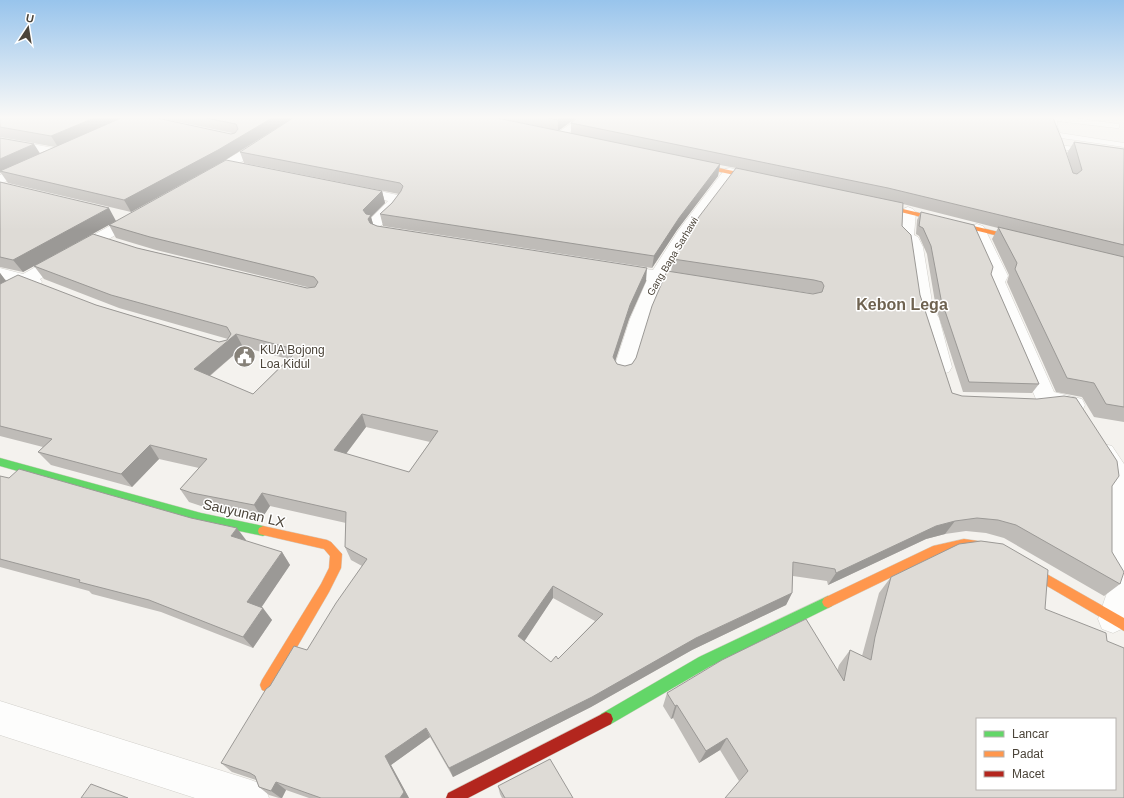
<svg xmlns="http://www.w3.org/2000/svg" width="1124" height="798" font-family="Arial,sans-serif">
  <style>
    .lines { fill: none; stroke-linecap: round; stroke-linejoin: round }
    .lane-casing { stroke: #d2d0cb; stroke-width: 1 }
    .street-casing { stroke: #d2d0cb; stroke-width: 1 }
    .fast-casing { stroke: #d3cfc5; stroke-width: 1 }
    .slow-casing { stroke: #d3cfc5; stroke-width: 1 }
    .jam-casing { stroke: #d3cfc5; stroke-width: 1 }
    .lane { fill: #fdfdfc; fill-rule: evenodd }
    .street { fill: #fdfdfc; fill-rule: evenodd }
    .fast { fill: #63d668; fill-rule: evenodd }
    .slow { fill: #ff974d; fill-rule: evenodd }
    .jam { fill: #b3261e; fill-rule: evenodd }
    .wall { fill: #bfbcb8; fill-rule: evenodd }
    .shaded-wall { fill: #9b9996 }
    .building { fill: #dedbd6; stroke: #9b9996; fill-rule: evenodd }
    .labels { text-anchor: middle; stroke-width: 3; stroke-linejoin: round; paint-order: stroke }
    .far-street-label { font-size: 10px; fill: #4b4439; stroke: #fff }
    .poi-label { font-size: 12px; fill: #4b4439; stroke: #fff; text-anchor: start }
    .near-street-label { font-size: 14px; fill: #4b4439; stroke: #fff }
    .district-label { font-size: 16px; font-weight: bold; fill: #6e6250; stroke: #fff }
  </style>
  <rect width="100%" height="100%" fill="#f4f2ee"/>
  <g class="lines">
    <defs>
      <g id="lane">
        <polygon points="579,118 588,118 562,138 556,138 556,134"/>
        <polygon points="1050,118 1074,118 1119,124 1119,128 1116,128 1057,121 1057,126 1060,133 1124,143 1124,147 1054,137 1049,126"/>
        <polygon points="1057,145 1124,152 1124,158 1060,149 1057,149 1056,147"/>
      </g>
      <g id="street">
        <polygon points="295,118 310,118 213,180 208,181 203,180 201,177 203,174"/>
        <polygon points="0,138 59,149 64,150 66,153 64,156 59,157 0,146"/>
        <polygon points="32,161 37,162 39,165 37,168 0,184 0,175"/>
        <polygon points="730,168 735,169 737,172 692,234 669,273 699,278 702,282 699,286 693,287 664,283 649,319 633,371 630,376 623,378 616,376 613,371 630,319 647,280 610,274 607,270 610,266 616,265 653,270 678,231 725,169"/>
        <path d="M353,185L402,196L404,199C401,206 387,223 380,226C377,227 374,226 370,225L368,222L370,219L388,201L348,192L346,189L348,186Z"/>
        <polygon points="908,207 913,209 916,212 914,235 918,237 923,247 933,308 939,318 952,367 949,372 942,374 935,372 932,367 919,318 915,308 907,247 905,243 900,241 898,238 900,212 903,209"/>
        <polygon points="138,211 143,213 146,216 143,219 40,279 42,282 39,286 33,287 27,286 6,298 0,299 0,287 10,281 0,278 0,268 23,274 133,213"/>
        <path d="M977,224L983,226L985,229L1008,276L1005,282L1054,392L1082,399L1085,405L1082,411C1068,415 1053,408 1039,404L1036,399L992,296L987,282L990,276L969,229L971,226Z"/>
        <polygon points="1104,444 1112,446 1124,464 1124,628 1113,633 1102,629 1098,619 1110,584 1098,564 1098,531 1100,499 1107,490 1105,474 1092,453 1096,446"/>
        <polygon points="0,701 251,780 264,785 269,798 195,798 0,735"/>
      </g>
      <g id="fast">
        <polygon points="0,458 201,513 263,526 267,528 268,531 267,534 263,536 201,523 0,466"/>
        <polygon points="828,596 832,598 834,602 832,606 709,667 611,724 606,726 601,724 599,719 601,714 699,657"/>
      </g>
      <g id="slow">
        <polygon points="690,162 762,177 765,179 762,181 688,165 688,163"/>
        <polygon points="874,202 1023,238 1026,240 1023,242 872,205 872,203"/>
        <polygon points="263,526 327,540 331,542 342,554 341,568 329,592 272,690 267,692 262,690 260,685 262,680 321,584 329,568 330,556 324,549 259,534 258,531 259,528"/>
        <polygon points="964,539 992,543 996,545 998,548 996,551 992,553 964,549 939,554 832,606 828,608 824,606 822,602 824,598 933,546"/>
        <polygon points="1022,560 1124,618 1124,631 1018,569 1016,565 1018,561"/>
      </g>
      <polygon id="jam" points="606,712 611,714 613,719 611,724 468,798 446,798 448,793"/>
    </defs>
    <use href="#lane" class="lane-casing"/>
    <use href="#street" class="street-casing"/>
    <use href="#fast" class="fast-casing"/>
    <use href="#slow" class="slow-casing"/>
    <use href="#jam" class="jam-casing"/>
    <use href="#lane" class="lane"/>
    <use href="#street" class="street"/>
    <use href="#fast" class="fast"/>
    <use href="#slow" class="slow"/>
    <use href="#jam" class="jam"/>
  </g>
  <g class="wall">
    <polygon points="0,118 231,134 232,133 161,118 293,118 222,162 131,212 8,183 1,173 0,173 0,138 40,153 55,147 0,137"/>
    <polygon points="499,118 576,118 558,131"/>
    <path d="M571,123L1071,168L1067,153L1074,142L1124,149V422L1094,417L1082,397L1056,392L1007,282L1009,275L992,239L998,228L903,204L902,226L920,295L952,393L1112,486V552L1120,584L1104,596L1004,538L986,533L966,531L945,534L926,539L828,585L827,581L793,576L792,593L786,605L692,650L591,707L453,777L430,737L391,765L409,798H309L286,790L282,798H279L269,795L259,787L256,780L232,772L221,763L270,686L307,650L362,566L351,560L345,547L346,523L270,506L262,518L201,506L189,502L180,489L199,468L159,459L132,487L51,465L38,452L43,447L0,436V273L6,281L96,305L219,342L227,340L228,339L119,308L44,279L34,266L23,272L0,267V182L116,221L36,265L137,248L307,288H311L156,250L116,238L109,225L382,191L385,203L371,217L373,225L377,226L646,281L629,319L615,361L617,364L625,366L632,364L636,358L671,272L673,259L736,168L720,165L718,176L677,230L652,268L383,226L380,214L392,203L399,194L244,163L240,152L571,133ZM696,276L809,293L814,294H813ZM243,347L288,359L253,394L210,376ZM366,427L430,442L409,472L346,454ZM553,598L595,621L558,659L551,662L524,641Z"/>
    <polygon points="921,212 991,274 1039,384 1032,393 963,392 936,308 927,254 919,236 916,234 917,220"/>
    <polygon points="0,476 246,540 246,541 282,552 290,565 261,607 272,620 253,648 161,612 92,594 89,591 0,567"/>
    <polygon points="1003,544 739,781 720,750 699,763 673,718 671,719 663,706 667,693 837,671 839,665 850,650 862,656 879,593 891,577"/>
    <polygon points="498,786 573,798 502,798 500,794"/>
  </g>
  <g class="shaded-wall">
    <polygon points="94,118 123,118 58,147 51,136"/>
    <polygon points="272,118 293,118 222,162 131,212 124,200"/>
    <polygon points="561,118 576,118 558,131 558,120"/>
    <polygon points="34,144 41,155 0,171 0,159"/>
    <polygon points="720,164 718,176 677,230 652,268 654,256 679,218"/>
    <polygon points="382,191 385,203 371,217 374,227 371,231 363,210"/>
    <polygon points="109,208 116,221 23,272 13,260"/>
    <polygon points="647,268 646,281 629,319 612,371 613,357 630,305"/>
    <polygon points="0,273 6,281 0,286"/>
    <polygon points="236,334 243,347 202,382 194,369"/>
    <polygon points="362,414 366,427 339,463 334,450"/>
    <polygon points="150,445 159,459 132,487 121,474"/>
    <polygon points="262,493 270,506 262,518 254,505"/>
    <polygon points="955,521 945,534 926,539 828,585 836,573 936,526"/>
    <polygon points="237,528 246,540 240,549 231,536"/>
    <polygon points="282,552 290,565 257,614 247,602"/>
    <polygon points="553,586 553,598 520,648 518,636"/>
    <polygon points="792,593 786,605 692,650 591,707 453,777 449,768 696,638"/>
    <polygon points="263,608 272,620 253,648 243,637"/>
    <polygon points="677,705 673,718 671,719 675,706"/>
    <polygon points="426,728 430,737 391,765 409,798 400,798 385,756"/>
    <polygon points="727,738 720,750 699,763 706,751"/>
    <polygon points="276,782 286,790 282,798 281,798 271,791"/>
  </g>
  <g class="building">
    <polygon points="0,118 94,118 51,136 0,127"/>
    <polygon points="121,118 157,118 231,134 235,133 238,129 236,124 206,118 272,118 218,150 124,200 0,171"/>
    <polygon points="293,118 497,118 720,164 679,218 654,256 380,214 392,203 401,191 403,186 400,183 240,152"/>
    <polygon points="549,118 561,118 558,120"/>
    <polygon points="577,118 1053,118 1062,140 1073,173 1077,174 1082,170 1074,142 1124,149 1124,245 888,188 571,123"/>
    <polygon points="0,138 34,144 0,159"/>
    <path d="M226,160L382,191L363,210L366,214L371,215L368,219L370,223L377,226L647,268L630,305L613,357L617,364L625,366L632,364L636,358L652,306L667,271L813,294L822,292L824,286L822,282L814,280L673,259L695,222L736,168L903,203L902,226L911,235L920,295L952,393L962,396L1037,399L1064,396L1076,398L1117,461L1119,476L1112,486V552L1124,572L1120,584L1016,525L998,520L977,518L955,521L936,526L836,573L835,569L793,562L792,593L696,638L592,697L449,768L426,728L385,756L404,792L400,798H321L276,782L271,791L259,787L255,776L250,773L221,763L266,689L270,686L294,646L307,650L336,603L367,559L345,547L346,512L262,493L254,505L192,493L180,489L207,459L150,445L121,474L38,452L52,439L0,426V284L18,275L96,305L219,342L227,340L231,334L227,327L111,295L34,266L93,234L137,248L307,288L315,287L318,282L314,277L150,237L109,225ZM236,334L298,350L253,394L194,369ZM362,414L438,431L409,472L334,450ZM553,586L603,614L558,659L556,656L551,662L518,636Z"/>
    <polygon points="0,182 109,208 13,260 0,257"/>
    <polygon points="921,212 974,225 993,267 991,274 1039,384 969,382 941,299 931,246 923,228 919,226"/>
    <polygon points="998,227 1124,257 1124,407 1106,404 1094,383 1067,378 1015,269 1017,263"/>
    <polygon points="19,469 191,518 237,528 231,536 282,552 247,602 263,608 243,637 149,600 79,582 80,580 0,559 0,476 9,478"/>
    <path d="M981,541L1003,544L1048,570L1045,609L1106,633L1107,641L1124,648V798H725L748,771L727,738L706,751L677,705L675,706L667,693L722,660L806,619L844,681L850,650L871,660L875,637L891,577L959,544ZM977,719H1115V789H977Z"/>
    <polygon points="550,759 573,798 505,798 498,786"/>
    <polygon points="91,784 128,798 81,798"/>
  </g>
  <linearGradient id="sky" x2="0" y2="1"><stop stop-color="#98c4ec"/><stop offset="0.51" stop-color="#faf9f7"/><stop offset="1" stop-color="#faf9f7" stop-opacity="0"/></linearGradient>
  <rect width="1124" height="230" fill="url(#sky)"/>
  <defs>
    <symbol id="civic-disc" viewBox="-11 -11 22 22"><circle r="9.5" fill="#868178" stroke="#fff"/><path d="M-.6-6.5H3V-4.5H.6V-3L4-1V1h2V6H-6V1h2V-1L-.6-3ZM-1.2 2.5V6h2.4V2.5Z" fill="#fff"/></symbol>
  </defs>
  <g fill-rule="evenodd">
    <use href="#civic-disc" x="232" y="344" width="25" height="25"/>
  </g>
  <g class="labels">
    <g class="far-street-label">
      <text transform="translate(672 256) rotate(-59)" y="4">Gang Bapa Sarhawi</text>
    </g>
    <g class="poi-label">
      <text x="260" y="354">KUA Bojong<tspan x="260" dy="14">Loa Kidul</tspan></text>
    </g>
    <g class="near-street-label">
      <text transform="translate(244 513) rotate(13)" y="5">Sauyunan LX</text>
    </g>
    <g class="district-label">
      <text x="902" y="310">Kebon Lega</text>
    </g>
  </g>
  <rect x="976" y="718" width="140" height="72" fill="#ffffff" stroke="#b7b4b0"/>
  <rect x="984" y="731" width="20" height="6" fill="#63d668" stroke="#b7b4b0"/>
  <text x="1012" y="738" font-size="12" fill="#4b4439">Lancar</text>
  <rect x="984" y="751" width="20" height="6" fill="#ff974d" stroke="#b7b4b0"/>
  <text x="1012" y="758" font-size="12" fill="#4b4439">Padat</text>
  <rect x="984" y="771" width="20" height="6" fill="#b3261e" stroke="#b7b4b0"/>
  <text x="1012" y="778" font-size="12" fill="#4b4439">Macet</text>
  <g transform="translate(28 28) rotate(12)" stroke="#ffffff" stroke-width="3" paint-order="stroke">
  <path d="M0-3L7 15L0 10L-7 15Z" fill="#4b4439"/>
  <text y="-6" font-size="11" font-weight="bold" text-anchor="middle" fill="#4b4439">U</text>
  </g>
</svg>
